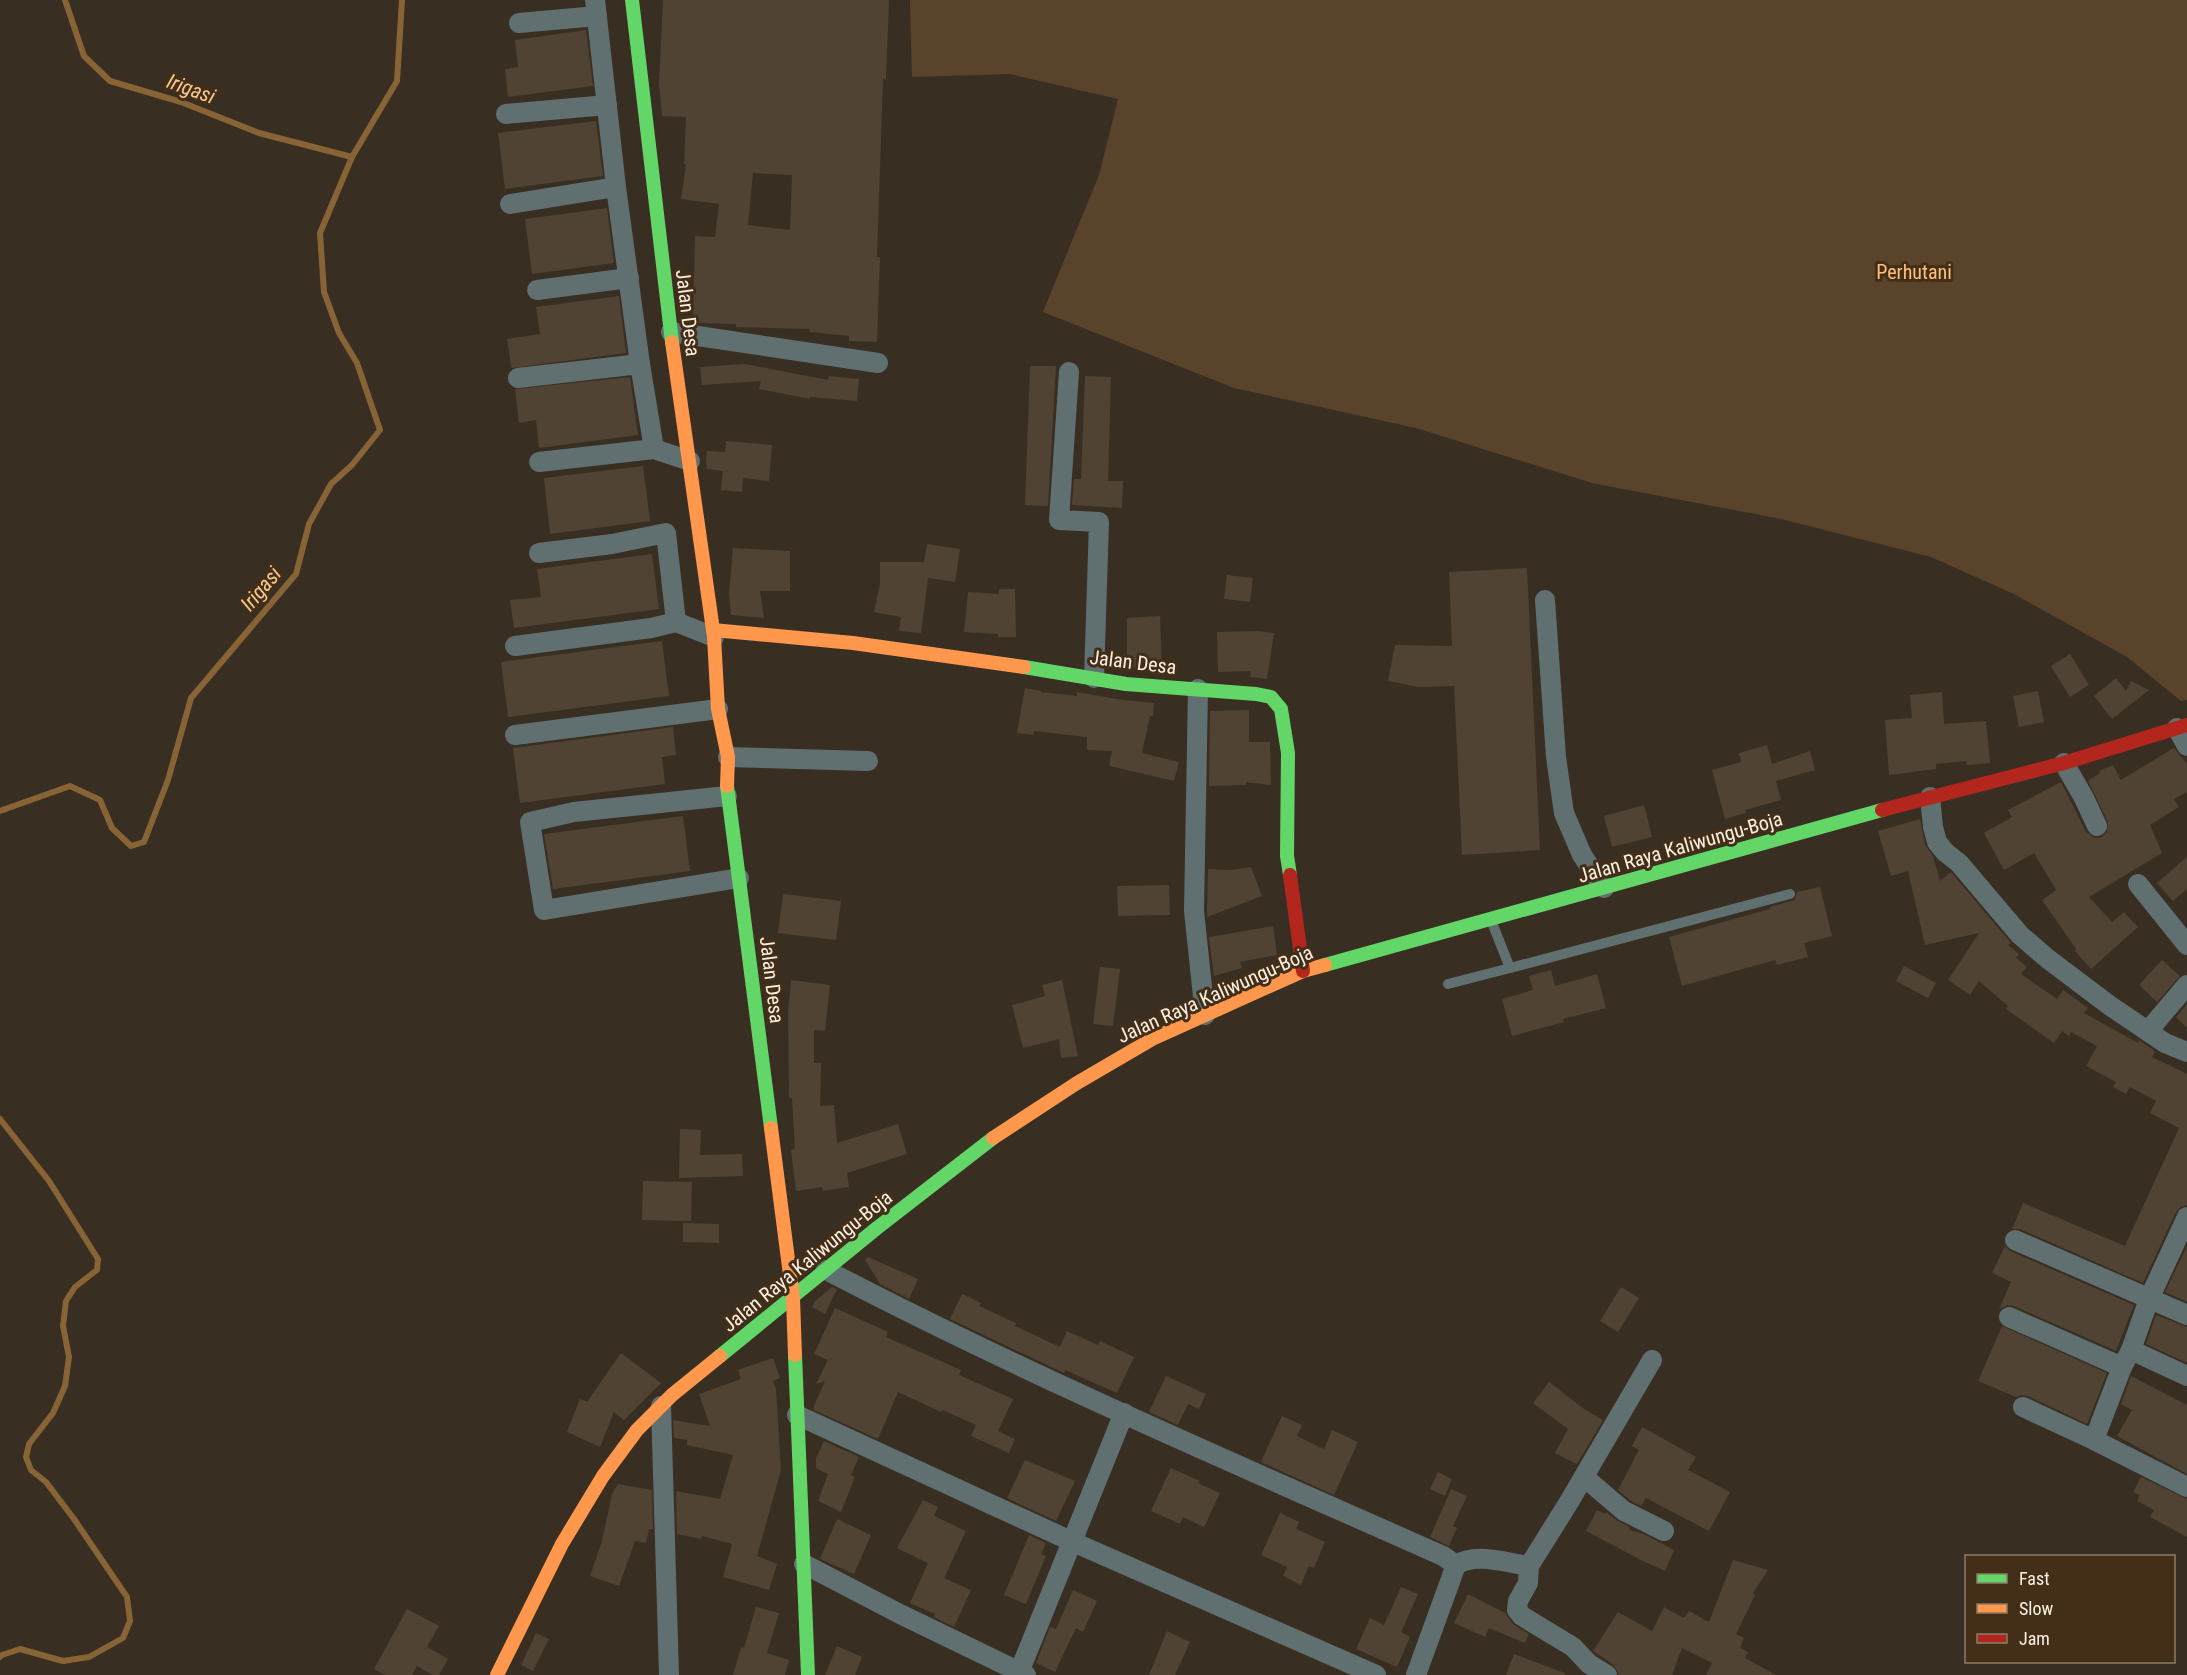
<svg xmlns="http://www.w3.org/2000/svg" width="2187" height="1675" font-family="'Roboto Condensed',sans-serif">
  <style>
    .green { fill: #59442b }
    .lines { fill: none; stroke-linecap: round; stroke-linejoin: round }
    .stream { stroke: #886336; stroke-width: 6 }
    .building { fill: #504334; fill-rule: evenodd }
    .lane { stroke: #607071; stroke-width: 10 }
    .street { stroke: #607071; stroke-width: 20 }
    .fast { stroke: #63d668; stroke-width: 14 }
    .slow { stroke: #ff974d; stroke-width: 14 }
    .jam { stroke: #b3261e; stroke-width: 14 }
    .labels { text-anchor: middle; stroke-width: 6; stroke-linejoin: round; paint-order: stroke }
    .park-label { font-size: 20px; fill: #fec07a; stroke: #432f18 }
    .street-label { font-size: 20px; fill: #fdf0e3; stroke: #432f18 }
    .water-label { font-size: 21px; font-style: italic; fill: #f9c891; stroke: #432f18 }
  </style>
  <rect width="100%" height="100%" fill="#392e22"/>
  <polygon class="green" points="910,0 2187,0 2187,700 2181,701 2127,657 2014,594 1931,557 1781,519 1592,483 1416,428 1234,388 1043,312 1099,175 1118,99 1010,74 912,77"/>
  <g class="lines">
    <g class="stream">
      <polyline points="65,0 84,56 110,81 181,102 259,133 352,157"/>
      <polyline points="0,811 70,786 100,800 112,828 131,846 144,842 168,780 191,698 296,574 309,524 331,484 352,465 380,430 357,363 339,333 324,292 320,233 352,157 397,81 402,0"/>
      <polyline points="0,1119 49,1181 98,1259 97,1270 75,1287 66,1301 63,1326 69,1357 65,1386 53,1413 29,1444 26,1457 31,1470 46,1482 74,1519 127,1597 130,1621 123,1638 89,1657 63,1661 20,1649 2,1655 0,1657"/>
    </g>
  </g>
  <g class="building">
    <path d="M663,0H889L886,80L883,79L877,257H880L877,342L849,341V336L810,332V329L736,327V324L693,323L695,236L715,237L719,204L681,199L686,164H684L686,117L662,116L659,85ZM753,173L792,175L790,230L748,225Z"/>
    <polygon points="586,30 593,86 508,97 505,69 518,67 515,40"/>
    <polygon points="596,121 603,176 505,189 498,133"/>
    <polygon points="607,208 614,263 532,274 525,219"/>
    <polygon points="619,296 626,353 512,368 511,366 507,339 540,334 536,307"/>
    <polygon points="745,364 828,380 829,376 859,379 857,401 810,397 810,399 759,389 761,381 702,385 700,367"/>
    <polygon points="1030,366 1056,366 1048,506 1025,505"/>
    <polygon points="1085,376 1111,377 1108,481 1123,481 1122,508 1072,505 1074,479 1081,479"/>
    <polygon points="630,377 638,435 539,448 536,420 519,423 515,389"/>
    <polygon points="726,441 772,445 769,481 743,478 742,492 721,490 723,471 707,469 706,460 707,451 725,452"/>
    <polygon points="643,466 650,521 550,534 544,478"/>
    <polygon points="927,544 960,549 955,582 928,578 921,633 899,631 901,617 874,612 880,584 880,562 924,562"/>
    <polygon points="733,548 790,551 790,591 760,591 764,618 731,615 729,594"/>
    <polygon points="652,554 659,609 514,628 510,600 541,597 537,569"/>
    <polygon points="1527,568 1540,850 1462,855 1454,686 1419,687 1388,681 1395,645 1452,646 1449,572"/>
    <polygon points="1227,575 1253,578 1250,602 1224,599"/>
    <polygon points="999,589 1015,589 1016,637 998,637 998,634 964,632 968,592 999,594"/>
    <polygon points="1160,616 1162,670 1127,667 1127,618"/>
    <polygon points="1258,631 1274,633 1267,679 1250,677 1251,671 1218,672 1217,632"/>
    <polygon points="662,641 669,696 508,717 501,662"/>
    <polygon points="2070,654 2089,685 2070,697 2051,666"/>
    <polygon points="2116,678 2126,691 2131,681 2149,690 2112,719 2094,696"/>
    <polygon points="1025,688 1041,691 1041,692 1077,696 1077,692 1123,700 1154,703 1153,716 1150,716 1142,753 1179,762 1174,781 1109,766 1112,751 1087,750 1087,737 1034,731 1034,735 1017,733"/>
    <polygon points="2038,691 2044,722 2019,727 2013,696"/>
    <polygon points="1942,692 1944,724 1986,721 1990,763 1967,765 1966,761 1936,764 1936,769 1889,775 1885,720 1912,718 1910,695"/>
    <polygon points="1249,710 1249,742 1270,742 1271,785 1246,782 1247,785 1209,786 1210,711"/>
    <polygon points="673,727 676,755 662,757 665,784 520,803 513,748"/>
    <polygon points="1767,745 1772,764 1810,751 1815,770 1776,781 1781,800 1745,810 1746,813 1725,819 1712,770 1741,762 1739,753"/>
    <polygon points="2174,748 2187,764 2187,792 2174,799 2179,807 2150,825 2162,853 2089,897 2112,922 2124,912 2138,927 2091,969 2075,951 2076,949 2042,900 2056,890 2034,853 2004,870 1984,833 2012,817 2008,810 2061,782 2086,832 2095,838 2102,837 2107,832 2108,822 2088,781 2100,773 2099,771 2113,765 2121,780"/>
    <polygon points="1644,805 1652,837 1612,847 1604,816"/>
    <polygon points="683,816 690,871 553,889 544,834"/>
    <polygon points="1920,819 1925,845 1933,856 1940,881 1951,872 2011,943 2008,945 2019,954 2016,958 2027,967 2021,974 2057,999 2063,990 2088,1008 2084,1013 2138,1043 2139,1040 2155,1051 2152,1057 2187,1074 2187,1205 2181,1207 2176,1212 2143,1283 2020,1229 2012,1229 2023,1203 2125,1246 2179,1128 2150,1113 2156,1101 2130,1087 2126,1094 2113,1087 2116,1082 2086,1066 2097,1046 2071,1032 2069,1036 2062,1031 2054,1043 2006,1009 2008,1006 1979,981 1970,995 1948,980 1979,933 1925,945 1908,871 1891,876 1878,831"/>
    <polygon points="2187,857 2187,889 2173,901 2157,883"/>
    <polygon points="1251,867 1262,896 1207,917 1208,869 1232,870"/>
    <polygon points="1169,885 1170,915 1118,916 1117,886"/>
    <polygon points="1820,887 1832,936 1804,943 1808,957 1777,965 1775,960 1682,986 1669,937 1770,909 1770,907 1795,900 1797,892"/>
    <polygon points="783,894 841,901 836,940 778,933"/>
    <polygon points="1273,926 1277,955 1240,962 1242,968 1214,976 1209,937"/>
    <polygon points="2162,960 2180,976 2157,1002 2139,985"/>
    <polygon points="1904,966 1936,983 1928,998 1896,981"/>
    <polygon points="1100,967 1120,969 1113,1026 1093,1024"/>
    <polygon points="1551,970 1555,986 1597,974 1606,1008 1563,1019 1564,1022 1512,1036 1502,999 1533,990 1529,976"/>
    <polygon points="791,980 830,985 825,1031 814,1030 814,1063 821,1063 820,1106 834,1105 837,1143 898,1124 907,1154 847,1173 849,1187 823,1191 822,1187 796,1191 791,1150 795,1149 792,1098 789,1098 788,1012"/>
    <polygon points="1062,980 1078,1056 1061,1058 1059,1039 1023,1048 1012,1005 1045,996 1042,985"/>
    <polygon points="2187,1004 2187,1028 2176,1017"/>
    <polygon points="680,1129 701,1130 700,1155 742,1154 743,1176 679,1178"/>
    <polygon points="643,1181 692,1182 691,1221 642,1220"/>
    <polygon points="683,1223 719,1224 719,1243 683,1242"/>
    <polygon points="2005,1246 2010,1251 2134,1305 2116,1351 2014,1306 2007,1305 1999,1309 2011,1282 1992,1273"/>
    <polygon points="2187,1246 2187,1302 2165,1292"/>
    <polygon points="868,1257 918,1279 909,1299 880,1284 865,1260"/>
    <polygon points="832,1287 837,1289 825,1314 812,1307 815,1301"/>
    <polygon points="1621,1287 1639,1298 1618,1332 1600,1321"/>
    <polygon points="962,1294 981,1303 979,1306 1016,1323 1015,1326 1060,1347 1067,1331 1098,1345 1100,1341 1134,1357 1117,1393 1065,1370 1064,1373 950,1319"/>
    <polygon points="835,1308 888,1332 886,1337 961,1370 959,1375 1013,1399 998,1431 1015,1439 1009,1453 971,1436 976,1425 943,1410 941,1412 898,1392 878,1439 814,1410 814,1406 825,1381 816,1384 828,1360 814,1354"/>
    <polygon points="2156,1315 2187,1327 2187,1363 2146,1344"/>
    <polygon points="2002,1326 2107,1373 2087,1424 2028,1396 2021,1395 2016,1397 1978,1381"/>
    <polygon points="621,1353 661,1383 624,1420 614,1412 600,1447 567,1432 580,1399 587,1402"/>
    <polygon points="773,1358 780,1378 773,1381 776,1389 781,1470 757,1556 777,1564 769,1590 723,1577 732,1544 702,1536 701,1539 677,1534 676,1491 720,1499 733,1455 687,1445 687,1440 674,1438 673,1420 710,1426 699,1394 741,1379 738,1370"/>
    <polygon points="1166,1376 1206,1394 1199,1409 1188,1404 1178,1425 1149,1412"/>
    <polygon points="2131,1376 2187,1405 2187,1474 2117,1436 2132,1410 2121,1404"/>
    <polygon points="1549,1382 1584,1409 1603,1420 1577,1464 1555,1453 1568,1429 1533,1403"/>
    <polygon points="1282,1416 1302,1425 1297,1436 1324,1449 1332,1430 1358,1442 1334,1495 1261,1462"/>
    <polygon points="1642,1427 1696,1457 1688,1470 1730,1492 1709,1531 1646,1498 1641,1506 1631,1501 1618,1490 1639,1450 1632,1446"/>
    <polygon points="824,1441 859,1457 851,1475 855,1477 841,1512 818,1501 828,1474 816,1468 816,1458"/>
    <polygon points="1025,1460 1075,1481 1056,1521 1007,1498"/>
    <polygon points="1171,1468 1200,1481 1198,1483 1220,1493 1204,1527 1183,1517 1180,1524 1151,1511"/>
    <polygon points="1438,1472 1452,1479 1445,1496 1430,1489"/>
    <polygon points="2141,1477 2187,1499 2187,1537 2150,1517 2154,1510 2137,1501 2140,1495 2133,1492"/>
    <polygon points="618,1484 652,1490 653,1529 649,1529 646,1543 635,1541 619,1586 590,1576 602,1541 612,1494"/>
    <polygon points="1451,1489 1467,1496 1453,1526 1457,1528 1449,1546 1430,1537"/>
    <polygon points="923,1500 938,1507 934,1516 966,1531 944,1578 971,1590 954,1627 934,1617 935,1614 910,1603 928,1563 897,1548"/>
    <polygon points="1597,1510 1605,1514 1606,1512 1616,1520 1630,1527 1629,1530 1644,1534 1674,1550 1665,1571 1641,1560 1586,1531"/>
    <polygon points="1280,1513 1299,1522 1296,1529 1325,1542 1314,1568 1309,1566 1301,1585 1283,1576 1287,1567 1261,1555"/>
    <polygon points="837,1519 871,1535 854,1574 820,1559"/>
    <polygon points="1029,1535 1046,1543 1041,1554 1046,1556 1026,1604 1004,1595"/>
    <polygon points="1733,1560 1768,1570 1753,1593 1755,1595 1736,1634 1744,1638 1740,1648 1748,1652 1745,1658 1776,1675 1706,1675 1712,1663 1682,1648 1672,1675 1619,1675 1614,1665 1593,1651 1618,1612 1652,1631 1664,1607 1684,1618 1689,1611 1709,1622"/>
    <polygon points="1401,1587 1418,1594 1401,1632 1410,1637 1397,1667 1356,1649 1370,1618 1384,1625"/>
    <polygon points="1073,1590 1097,1601 1083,1632 1076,1628 1055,1672 1036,1663 1050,1627 1056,1629"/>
    <polygon points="1468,1594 1505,1613 1513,1624 1529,1634 1525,1643 1489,1628 1485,1637 1454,1623"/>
    <polygon points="756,1607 779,1613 767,1653 789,1660 785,1675 733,1675 741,1647 744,1648"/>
    <polygon points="407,1609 439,1626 427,1647 448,1659 439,1675 433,1675 417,1666 412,1675 385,1675 374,1669"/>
    <polygon points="1167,1631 1190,1642 1175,1675 1149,1675"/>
    <polygon points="536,1633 549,1639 533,1671 521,1665"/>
    <polygon points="837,1646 862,1657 855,1675 825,1675"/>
    <polygon points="1514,1654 1565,1673 1565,1675 1506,1675"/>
  </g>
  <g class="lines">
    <g class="lane">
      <polyline points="1491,920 1510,968 1790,894"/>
      <polyline points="1448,984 1510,968"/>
    </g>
    <g class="street">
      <polyline points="595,0 616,187"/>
      <polyline points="519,23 597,16"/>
      <polyline points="506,114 607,105"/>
      <polyline points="510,204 616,187 640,364"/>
      <polyline points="537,290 629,278"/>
      <polyline points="671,332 878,363"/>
      <polyline points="1069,372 1059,520 1099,522 1094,678"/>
      <polyline points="518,378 640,364 654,449"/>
      <polyline points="539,462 654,449 690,461"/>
      <polyline points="539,553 612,544 666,533 676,622 714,637"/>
      <polyline points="1545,600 1556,757 1564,813 1582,855 1604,888"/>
      <polyline points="515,646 651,628 676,622"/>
      <polyline points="1198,689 1194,911 1205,1015"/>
      <polyline points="2177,728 2187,746"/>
      <polyline points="515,735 718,709"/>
      <polyline points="728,757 868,761"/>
      <polyline points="2064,763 2084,798 2097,826"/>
      <polyline points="727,796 574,812 530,822 544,910 739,878"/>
      <polyline points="1930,797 1933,827 1937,842 1945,852 1959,863 2020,935 2048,959 2109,1005 2165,1043 2187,1052"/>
      <polyline points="2138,884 2187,945"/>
      <polyline points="2148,1031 2187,985"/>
      <polyline points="2015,1240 2187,1315"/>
      <path d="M826,1270C1027,1375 1236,1464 1443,1556L1456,1565"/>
      <polyline points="2009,1317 2122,1367"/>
      <polyline points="2131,1350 2187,1376"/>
      <polyline points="661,1406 669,1675"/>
      <polyline points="2023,1407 2094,1440 2187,1487"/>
      <polyline points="797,1415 1073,1542 1376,1675"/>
      <polyline points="2094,1440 2122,1367 2131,1350 2149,1299 2187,1217"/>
      <polyline points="1584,1477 1624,1511 1664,1531"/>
      <polyline points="804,1564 900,1614 1026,1675"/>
      <polyline points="1018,1675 1124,1413"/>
      <path d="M1416,1675L1456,1565C1476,1552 1506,1563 1529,1566"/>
      <polyline points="1607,1675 1589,1664 1573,1647 1522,1616 1517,1610 1518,1601 1528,1583 1529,1566 1569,1502 1652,1360"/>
    </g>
    <g class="fast">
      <polyline points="632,0 672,342"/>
      <polyline points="1024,667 1126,684 1256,694 1271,697 1281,709 1288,753 1287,856 1290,875"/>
      <polyline points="727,786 771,1128"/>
      <polyline points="1325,965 1882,810"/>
      <polyline points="795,1355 808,1675"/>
      <polyline points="720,1356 877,1228 993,1138"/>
    </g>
    <g class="slow">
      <polyline points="672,342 714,637 718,709 728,757 727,786"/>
      <polyline points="713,630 853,643 1024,667"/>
      <polyline points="771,1128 793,1298 795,1355"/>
      <polyline points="993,1138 1077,1083 1154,1038 1303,971 1325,965"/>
      <polyline points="497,1675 562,1544 603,1476 637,1430 672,1395 720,1356"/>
    </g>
    <g class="jam">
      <polyline points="1882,810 2064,763 2187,725"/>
      <polyline points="1290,875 1303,971"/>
    </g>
  </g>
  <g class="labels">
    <g class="park-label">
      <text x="1914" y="279">Perhutani</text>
    </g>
    <g class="street-label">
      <text transform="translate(688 313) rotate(83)" y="7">Jalan Desa</text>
      <text transform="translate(1133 662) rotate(7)" y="7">Jalan Desa</text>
      <text transform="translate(1680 847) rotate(-16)" y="7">Jalan Raya Kaliwungu-Boja</text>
      <text transform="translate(772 980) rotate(83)" y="7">Jalan Desa</text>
      <text transform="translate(1215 994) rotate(-24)" y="7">Jalan Raya Kaliwungu-Boja</text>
      <text transform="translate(807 1261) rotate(-39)" y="7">Jalan Raya Kaliwungu-Boja</text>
    </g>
    <g class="water-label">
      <text transform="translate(191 89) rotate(20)" y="7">Irigasi</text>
      <text transform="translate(261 589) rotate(-50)" y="7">Irigasi</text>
    </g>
  </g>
  <rect x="1965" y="1555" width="210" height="108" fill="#432f18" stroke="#8d7c69" stroke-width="1.5"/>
  <rect x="1977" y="1574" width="30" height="9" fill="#63d668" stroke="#8d7c69" stroke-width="1.5"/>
  <text x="2019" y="1585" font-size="18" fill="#fdf0e3">Fast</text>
  <rect x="1977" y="1604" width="30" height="9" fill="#ff974d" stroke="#8d7c69" stroke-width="1.5"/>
  <text x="2019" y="1615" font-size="18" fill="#fdf0e3">Slow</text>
  <rect x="1977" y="1634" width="30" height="9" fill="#b3261e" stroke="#8d7c69" stroke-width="1.5"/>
  <text x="2019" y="1645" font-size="18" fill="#fdf0e3">Jam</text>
</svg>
